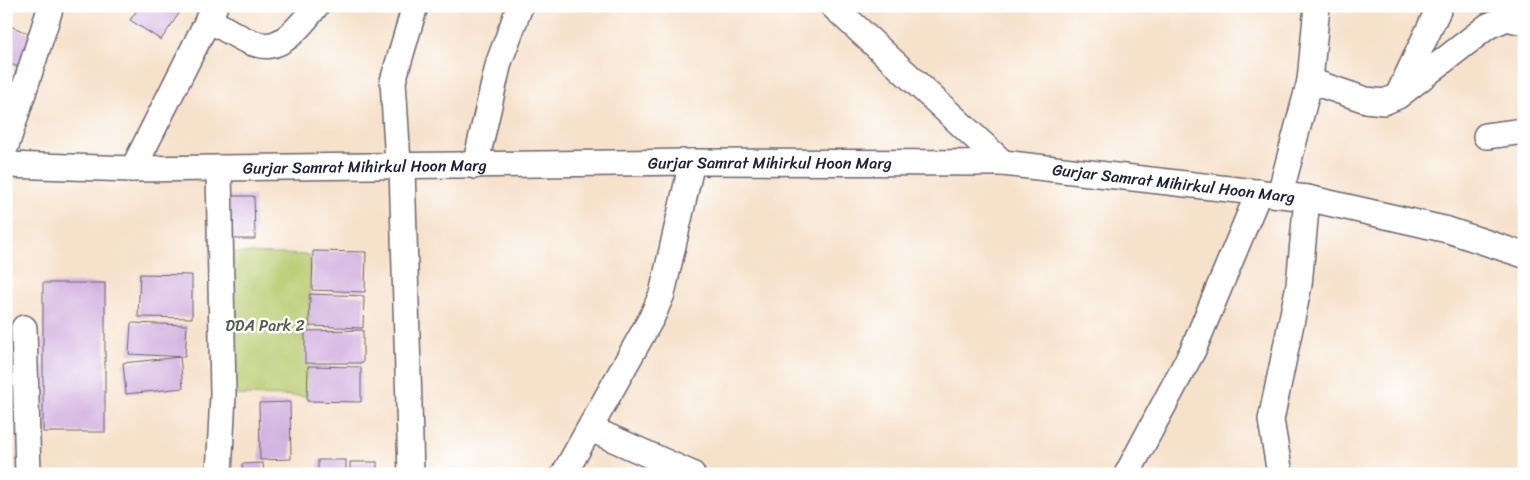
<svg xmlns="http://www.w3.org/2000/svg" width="1530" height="480" font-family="Sriracha,sans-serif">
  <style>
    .green { fill: #b8c96c; stroke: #6d7654 }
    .building { fill: #d1b1df }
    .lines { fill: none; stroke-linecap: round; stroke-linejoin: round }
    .street-casing { stroke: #6c656d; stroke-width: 28 }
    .street { stroke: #fff; stroke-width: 25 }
    .labels { text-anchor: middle; stroke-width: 5; stroke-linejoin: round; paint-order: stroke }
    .street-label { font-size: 16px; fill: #22223b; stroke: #fff }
    .park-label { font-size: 16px; fill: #565c4c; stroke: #fff }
  </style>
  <rect width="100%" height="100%" fill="#fff"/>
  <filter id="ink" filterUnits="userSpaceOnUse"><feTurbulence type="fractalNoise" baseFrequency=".02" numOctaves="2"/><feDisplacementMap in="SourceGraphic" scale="10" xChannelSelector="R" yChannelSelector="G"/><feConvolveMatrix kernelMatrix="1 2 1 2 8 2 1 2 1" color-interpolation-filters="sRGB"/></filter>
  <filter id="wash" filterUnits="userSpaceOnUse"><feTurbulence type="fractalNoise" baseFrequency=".0096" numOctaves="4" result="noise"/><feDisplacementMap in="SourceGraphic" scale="20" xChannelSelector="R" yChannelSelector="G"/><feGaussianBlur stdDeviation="1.12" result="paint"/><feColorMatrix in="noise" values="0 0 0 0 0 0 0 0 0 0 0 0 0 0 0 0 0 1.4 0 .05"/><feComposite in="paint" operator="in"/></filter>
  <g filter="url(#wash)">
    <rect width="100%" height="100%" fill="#f6e1ca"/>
    <polygon class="green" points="221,252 310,255 308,396 223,395"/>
    <g id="blocks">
      <g class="building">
        <polygon points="140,6 172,6 180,12 161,40 130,20"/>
        <polygon points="6,24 34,36 20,68 6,62"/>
        <polygon points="6,78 16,82 6,105"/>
        <polygon points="223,196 254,196 255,239 223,239"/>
        <polygon points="313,251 366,252 365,292 312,290"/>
        <polygon points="140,274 192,275 192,318 138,317"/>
        <rect x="43" y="283" width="62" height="149"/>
        <polygon points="310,294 364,296 363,328 309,326"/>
        <polygon points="131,323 187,325 185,357 129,354"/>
        <polygon points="363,330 363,363 305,363 305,331"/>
        <polygon points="180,357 183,388 126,394 123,363"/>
        <polygon points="308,366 361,367 361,402 307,401"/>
        <polygon points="290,402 291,459 260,460 259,403"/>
        <rect x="318" y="460" width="28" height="14"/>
        <rect x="350" y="462" width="27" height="12"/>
        <polygon points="263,463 264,474 243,474 242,464"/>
      </g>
    </g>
  </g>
  <g filter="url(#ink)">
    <use href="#blocks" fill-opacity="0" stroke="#6c656d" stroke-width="1"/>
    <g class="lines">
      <defs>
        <g id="street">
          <polyline points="833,6 1003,163"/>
          <path d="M208,19C263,51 273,62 316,6"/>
          <polyline points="1310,81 1366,100 1384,102 1398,96 1488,26 1507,18 1524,22"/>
          <polyline points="1400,91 1440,6"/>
          <polyline points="1486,136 1524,131"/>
          <polyline points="6,146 51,6"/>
          <path id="s1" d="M6,165L133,169L692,162L1003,163L1307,198L1448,230L1524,255"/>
          <polyline points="475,166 499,62 520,6"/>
          <polyline points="133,169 215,6"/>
          <polyline points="1280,194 1310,81 1317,6"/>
          <polyline points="24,328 28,474"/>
          <polyline points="591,429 692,474"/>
          <polyline points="219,474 223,395 219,168"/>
          <polyline points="411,474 402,167 398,163 393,81 415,6"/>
          <polyline points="564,474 652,317 662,294 692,162"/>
          <polyline points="1127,474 1193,350 1259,192"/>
          <polyline points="1280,474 1271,420 1299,285 1307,198"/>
        </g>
      </defs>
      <use href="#street" class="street-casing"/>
      <use href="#street" class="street"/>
    </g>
  </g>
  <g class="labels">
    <g class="street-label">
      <text dy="6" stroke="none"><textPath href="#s1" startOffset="764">Gurjar Samrat Mihirkul Hoon Marg</textPath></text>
      <text dy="6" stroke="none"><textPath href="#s1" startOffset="359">Gurjar Samrat Mihirkul Hoon Marg</textPath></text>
      <text dy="6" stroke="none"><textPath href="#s1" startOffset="1169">Gurjar Samrat Mihirkul Hoon Marg</textPath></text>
    </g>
    <g class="park-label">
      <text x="265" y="331">DDA Park 2</text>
    </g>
  </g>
  <rect width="1530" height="480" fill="none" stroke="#fff" stroke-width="25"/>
</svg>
